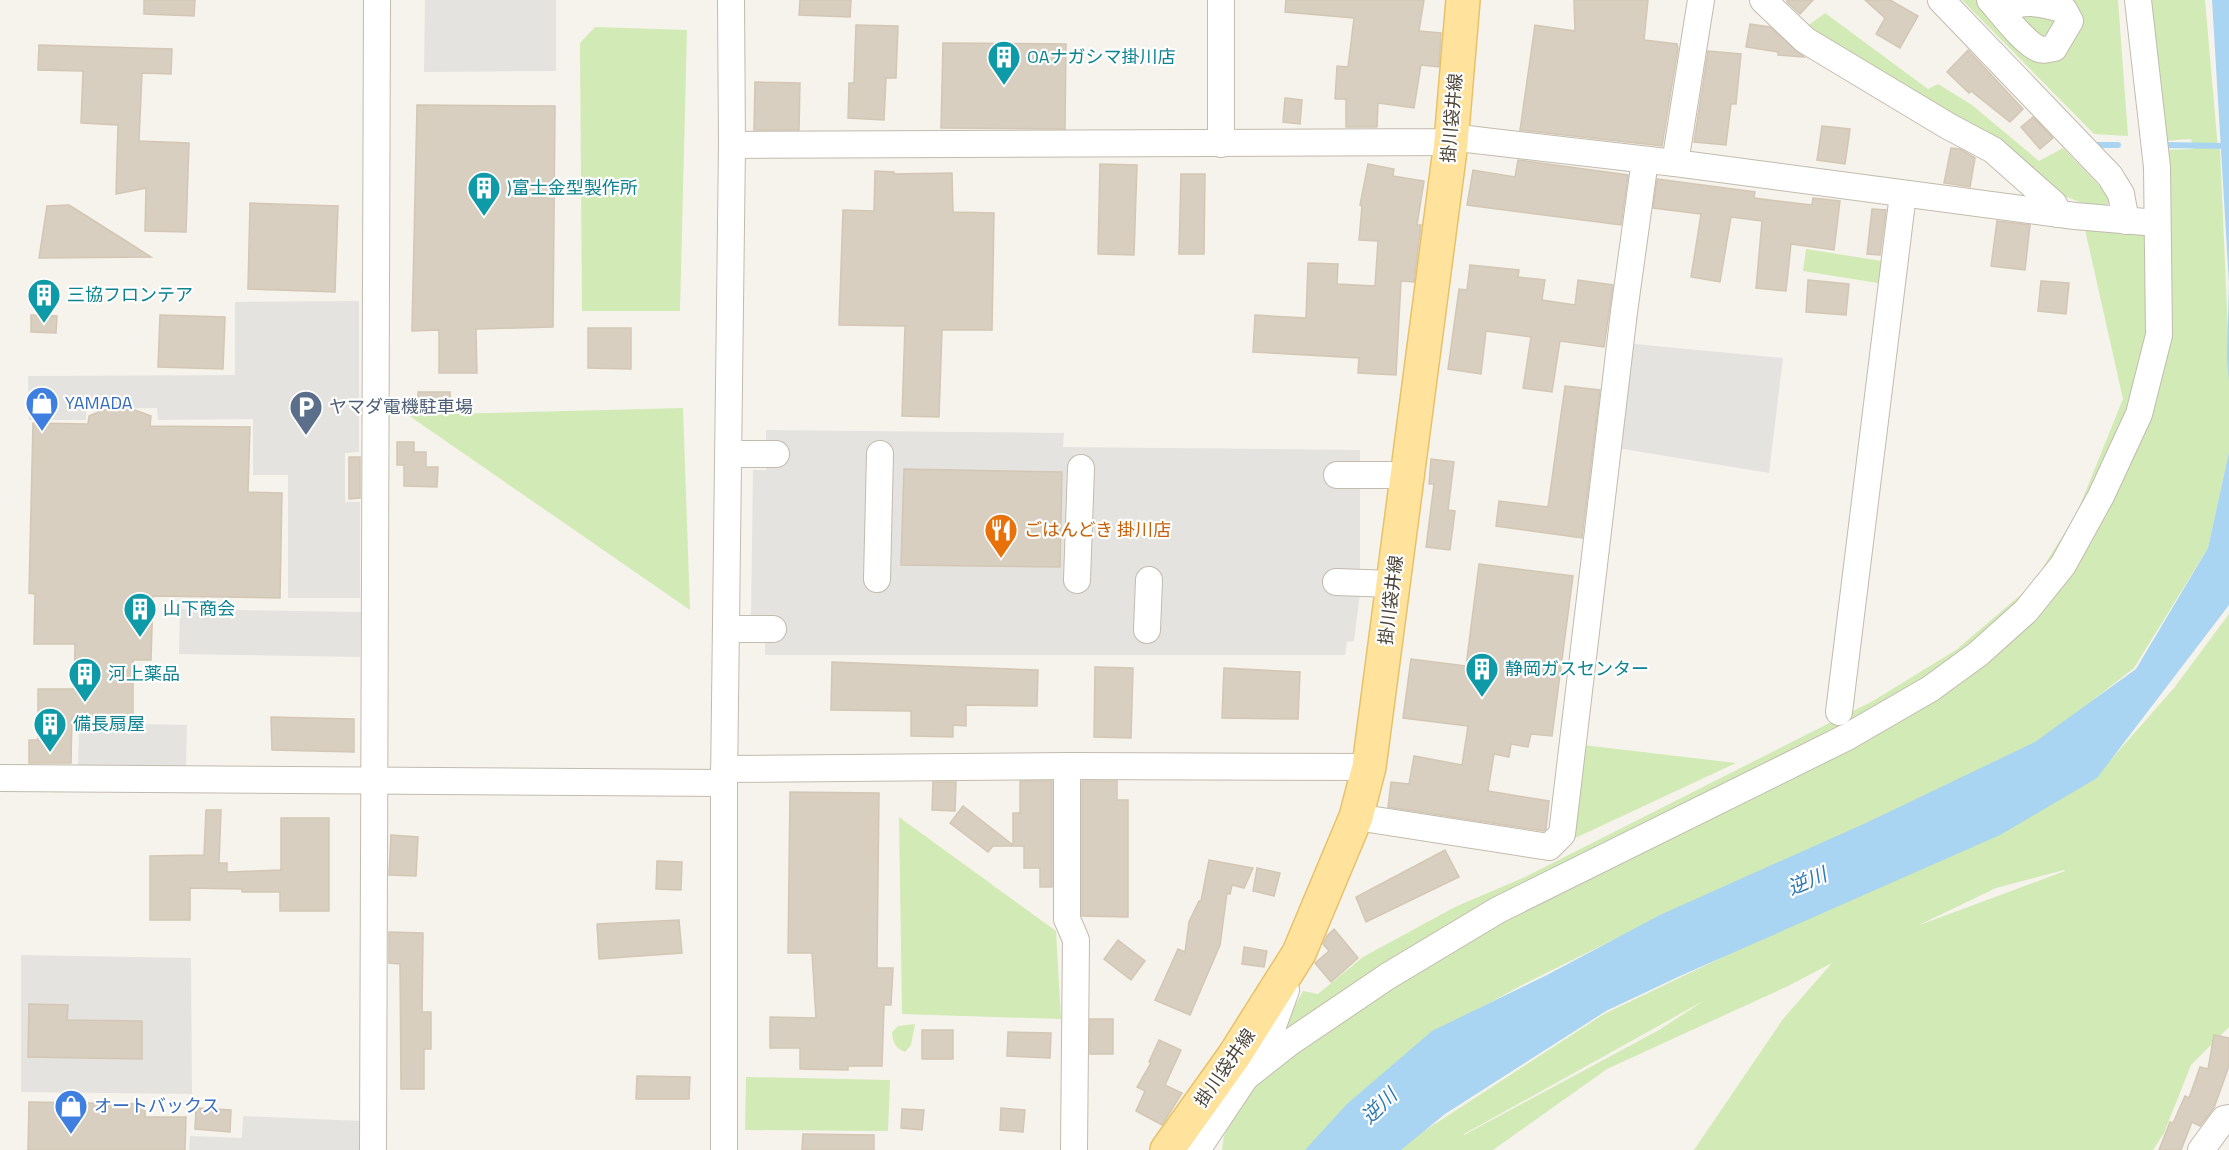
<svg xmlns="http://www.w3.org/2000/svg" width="2229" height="1150" font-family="'Titillium Web','Noto Sans JP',sans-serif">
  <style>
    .green { fill: #d2eab5; fill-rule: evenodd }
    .parking { fill: #e5e3e0; fill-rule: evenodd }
    .water { fill: #a9d4f2 }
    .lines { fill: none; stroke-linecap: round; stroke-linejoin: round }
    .stream { stroke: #a9d4f2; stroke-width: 6 }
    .building { fill: #d8cfc1; stroke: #d3c7b4; stroke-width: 1.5 }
    .minor-casing { stroke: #c2bbae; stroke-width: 28 }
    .major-casing { stroke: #e6c16a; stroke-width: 36 }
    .minor { stroke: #fff; stroke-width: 26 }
    .major { stroke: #ffe39c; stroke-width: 33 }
    .labels { text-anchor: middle; stroke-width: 4.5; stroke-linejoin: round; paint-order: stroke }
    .culture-label { font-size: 18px; fill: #0d838f; stroke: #fff; text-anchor: start }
    .street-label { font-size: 18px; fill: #4b4439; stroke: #fff }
    .shop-label { font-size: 18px; fill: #366cbe; stroke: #fff; text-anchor: start }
    .service-label { font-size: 18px; fill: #4e5e75; stroke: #fff; text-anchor: start }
    .food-label { font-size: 18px; fill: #c56008; stroke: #fff; text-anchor: start }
    .water-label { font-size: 20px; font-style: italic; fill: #2e7ab2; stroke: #fff }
  </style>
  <rect width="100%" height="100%" fill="#f6f3ec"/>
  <g class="green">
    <polygon points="1962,0 2118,0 2128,136 2094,134"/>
    <polygon points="2140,0 2205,0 2218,149 2220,149 2229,356 2229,452 2208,548 2134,668 2038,743 1946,785 1893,817 1653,920 1524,984 1422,1040 1305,1150 1222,1150 1224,1136 1303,991 1318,994 1363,957 1455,907 1525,877 1873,701 1956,650 2031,586 2076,515 2123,399 2084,225 2153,229 2153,338 2140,411 2093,487 2141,414 2164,330 2162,150 2193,149 2191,139 2163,141"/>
    <polygon points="1825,13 1928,89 1938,84 1972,105 2039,161 2063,148 2112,199 2102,211 2062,195 1802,30"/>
    <polygon points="595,27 687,30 680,311 582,311 580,43"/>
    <polygon points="1806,249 1888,262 1884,284 1803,271"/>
    <polygon points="683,408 690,610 408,415"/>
    <path d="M2229,614V1027L2191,1065L2164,1133L2153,1150H1694L1783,1019L1832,963L1769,996L1788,986L1607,1069L1493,1150H1401L1421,1133L1604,1014L2093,780L2174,688ZM2064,870L2065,871L1917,926L1996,888ZM1705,1000L1659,1030L1464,1135V1134Z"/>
    <polygon points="1583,745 1736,763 1571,840"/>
    <polygon points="899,817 1056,931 1061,1019 902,1014"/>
    <path d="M915,1024L911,1045L905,1052C895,1048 893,1043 892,1032L898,1026Z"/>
    <polygon points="746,1077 890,1080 888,1131 745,1130"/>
  </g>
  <g class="parking">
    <polygon points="425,0 556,0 556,71 424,72"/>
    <polygon points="359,301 359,452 345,453 345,502 360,502 360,598 288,598 288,475 253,475 253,419 158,420 157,408 86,409 86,420 29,420 28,376 235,375 235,302"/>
    <polygon points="1634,344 1783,358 1769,473 1617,448"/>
    <path d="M766,430L1064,433L1063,447L1360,450V569L1347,571L1360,593L1354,641L1347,642L1345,655H765V615H751L753,470H766ZM904,470L1062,472L1060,567L902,565Z"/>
    <polygon points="180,609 361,612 360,657 179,654"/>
    <polygon points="79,723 187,725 186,771 78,769"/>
    <path d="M21,955L191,958L192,1094L21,1092ZM29,1004L68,1005L67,1020L142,1021V1058Z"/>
    <polygon points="243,1116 363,1121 361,1150 189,1150 190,1136 242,1138"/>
  </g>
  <g class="water">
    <polygon points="2212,0 2229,0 2229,382 2227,356 2229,283"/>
    <polygon points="2229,452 2229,605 2097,778 2000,835 1680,976 1606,1011 1445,1114 1401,1150 1305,1150 1347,1104 1432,1031 1547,975 1660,915 1868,822 2035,742 2136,669 2208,548"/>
  </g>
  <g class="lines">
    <g class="stream">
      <polyline points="2091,141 2095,145 2118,145"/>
      <polyline points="2163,145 2229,146"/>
    </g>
  </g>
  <g class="building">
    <polygon points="144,0 195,0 194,16 144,14"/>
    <polygon points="800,0 851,0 850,17 799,15"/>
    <polygon points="1286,0 1424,0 1419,31 1441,33 1439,67 1421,65 1414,108 1378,103 1377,127 1346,127 1346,99 1335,99 1337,66 1348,67 1354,18 1285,12"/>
    <polygon points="1574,0 1648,0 1644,40 1677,44 1678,48 1662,146 1520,130 1535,25 1575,31"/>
    <polygon points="1787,0 1813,0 1800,14 1787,2"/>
    <polygon points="1865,0 1890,0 1918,16 1900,48 1876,34 1885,18"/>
    <polygon points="1750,24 1770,27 1804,57 1778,55 1778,52 1746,47"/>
    <polygon points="856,25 898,26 896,78 886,78 884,120 848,118 849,83 854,83"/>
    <polygon points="943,43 1066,44 1065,129 941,128"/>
    <polygon points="39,45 172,49 171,74 142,73 139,141 189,143 186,232 145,231 146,188 116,194 118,125 81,123 83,71 38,70"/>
    <polygon points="1968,50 2023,109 2010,122 1971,91 1969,93 1947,72"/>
    <polygon points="1708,51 1741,54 1736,104 1731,104 1726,145 1694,142"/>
    <polygon points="755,82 800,83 799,130 754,130"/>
    <polygon points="1285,98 1302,100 1300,124 1283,122"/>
    <polygon points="417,105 555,106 553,327 476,329 477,373 439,373 439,330 412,331"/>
    <polygon points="2033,117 2053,138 2040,149 2021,127"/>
    <polygon points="1822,126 1850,129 1845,164 1817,160"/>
    <polygon points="1951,148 1960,149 1975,158 1970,187 1944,183"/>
    <polygon points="1518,160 1628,175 1621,225 1467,205 1473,170 1515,177"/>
    <polygon points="1100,164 1137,165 1134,255 1098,254"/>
    <polygon points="1368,164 1394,169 1393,176 1424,181 1417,225 1421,225 1414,282 1401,281 1396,375 1358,373 1359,358 1253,352 1255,315 1306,318 1308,263 1338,264 1337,284 1375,286 1378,241 1359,240 1362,206 1360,205"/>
    <polygon points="875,171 894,172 894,174 952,173 953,212 994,213 992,330 942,330 939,417 902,416 905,326 839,325 843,210 874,211"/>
    <polygon points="1181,174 1205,174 1204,254 1179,254"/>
    <polygon points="1657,179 1755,192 1754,198 1812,205 1813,198 1840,201 1834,250 1791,244 1786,291 1756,288 1762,221 1731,217 1720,282 1691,277 1701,214 1653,208"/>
    <polygon points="250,203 338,206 335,292 248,289"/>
    <polygon points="69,205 126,241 151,257 39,258 47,206"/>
    <polygon points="1872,209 1886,210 1880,255 1867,254"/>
    <polygon points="1997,221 2030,225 2025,270 1991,266"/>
    <polygon points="1470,265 1519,270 1518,277 1545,280 1542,300 1575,305 1578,280 1613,285 1604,347 1560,341 1552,392 1523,388 1531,337 1486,331 1481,374 1448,369 1459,289 1467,290"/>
    <polygon points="1808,280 1849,284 1846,315 1806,312"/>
    <polygon points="2041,281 2069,283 2066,314 2038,311"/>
    <polygon points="31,315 57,316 56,333 31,332"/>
    <polygon points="160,315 225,317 223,369 158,367"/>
    <polygon points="588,328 631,328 631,369 588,368"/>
    <polygon points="1565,386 1600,390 1582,538 1496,526 1499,501 1548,507"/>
    <polygon points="418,392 450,392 451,410 418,410"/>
    <polygon points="103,410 135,410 151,416 150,426 250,427 248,492 282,493 280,598 153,596 151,660 133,660 133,717 72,717 71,763 29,763 29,740 38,740 38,689 74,689 75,644 34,644 35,594 29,593 33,423 88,424 89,416"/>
    <polygon points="397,442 414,442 414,452 426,452 426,467 438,467 437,487 404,486 404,465 397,465"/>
    <polygon points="349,457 360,457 360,498 349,499"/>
    <polygon points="1431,459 1454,462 1448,510 1455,511 1450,550 1426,547 1434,484 1429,484"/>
    <polygon points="904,469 1062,472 1060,567 901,565"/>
    <polygon points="1479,564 1573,576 1552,736 1531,734 1528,747 1511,744 1509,757 1494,754 1488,791 1549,801 1546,829 1544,831 1388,807 1391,782 1409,784 1414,756 1462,765 1468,726 1403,718 1411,659 1466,666"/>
    <polygon points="832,662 1038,670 1037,706 966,705 966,726 953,725 953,737 911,736 911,711 831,710"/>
    <polygon points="1095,667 1133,668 1131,738 1094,737"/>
    <polygon points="1224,668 1300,672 1298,719 1222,718"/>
    <polygon points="271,717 354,719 354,752 272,750"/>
    <polygon points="1020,781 1052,781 1052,887 1040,887 1040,868 1024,868 1024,846 993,846 988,852 950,823 963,806 1013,845 1013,813 1020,813"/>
    <polygon points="1082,781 1117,781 1117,800 1128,800 1128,917 1082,916"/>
    <polygon points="933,782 956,782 955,811 932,810"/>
    <polygon points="790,792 879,793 877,968 893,968 891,1005 884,1005 882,1066 848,1066 848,1070 800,1069 800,1048 770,1048 770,1017 816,1018 812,953 788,953"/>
    <polygon points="206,810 221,810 219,863 227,863 227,872 281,870 281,818 329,818 329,911 280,911 280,892 242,892 242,889 190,888 190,920 150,920 150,856 204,855"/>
    <polygon points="391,835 418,837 416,876 389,875"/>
    <polygon points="1445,850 1459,877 1366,922 1356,897"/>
    <polygon points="1209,860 1253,868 1244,888 1232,885 1230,894 1227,893 1220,945 1190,1015 1155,1000 1178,949 1185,952 1189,922 1199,901 1201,901"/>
    <polygon points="657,861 682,862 681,890 656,889"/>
    <polygon points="1257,868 1280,873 1274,896 1253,891"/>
    <polygon points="679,920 682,953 599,959 597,924"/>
    <polygon points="1334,929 1358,958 1331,982 1315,963 1329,951 1323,944 1327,936"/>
    <polygon points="389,932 423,933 422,1012 431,1012 431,1049 424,1049 424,1089 401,1089 400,964 389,963"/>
    <polygon points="1118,940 1145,961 1131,980 1104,959"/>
    <polygon points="1244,947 1267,951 1264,967 1242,964"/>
    <polygon points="29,1004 68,1005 67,1020 142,1021 142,1059 28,1057"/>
    <rect x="1090" y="1019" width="23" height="35"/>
    <rect x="922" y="1030" width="31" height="29"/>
    <polygon points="1008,1032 1051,1033 1050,1058 1007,1056"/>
    <polygon points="2214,1035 2229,1038 2229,1066 2214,1108 2200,1126 2192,1122 2181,1150 2159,1150 2170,1122 2173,1123 2185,1096 2189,1098 2200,1067 2208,1069"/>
    <polygon points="1159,1040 1181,1050 1165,1085 1182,1093 1162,1125 1136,1111 1145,1091 1137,1087 1151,1063 1149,1062"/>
    <polygon points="637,1076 690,1077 689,1099 636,1099"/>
    <polygon points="29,1102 145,1104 145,1117 186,1117 185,1150 28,1150"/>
    <polygon points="196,1108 231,1110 230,1132 195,1129"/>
    <polygon points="1001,1108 1025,1110 1023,1132 1000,1130"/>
    <polygon points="902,1109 924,1110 922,1130 901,1128"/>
    <polygon points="803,1134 874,1135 874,1150 802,1150"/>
  </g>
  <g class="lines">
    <defs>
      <g id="minor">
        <polyline points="1763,0 1805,40 1948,126 1993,150 2054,204 2058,214"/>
        <polyline points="1941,0 2110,176 2121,194 2126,221"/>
        <path d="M1990,0C2002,13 2024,43 2039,49C2044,51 2049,49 2054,48L2070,21L2064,10C2037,1 2026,1 1998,9"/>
        <polyline points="1221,144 1221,0"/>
        <polyline points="732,145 1451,142 1467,139 1675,163 2075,216 2157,223"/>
        <polyline points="1675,163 1701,0"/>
        <polyline points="728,454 776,454"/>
        <polyline points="1337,475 1408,475"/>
        <polyline points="877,579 880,454"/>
        <polyline points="1077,580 1081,468"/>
        <polyline points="1336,582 1393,584"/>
        <polyline points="726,629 773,629"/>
        <polyline points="1147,630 1149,580"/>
        <polyline points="1839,712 1903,194"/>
        <polyline points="1067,766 1067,919 1076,940 1074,1150"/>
        <polyline points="724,769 1067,766 1369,767"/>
        <polyline points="0,778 724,783"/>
        <polyline points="1356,817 1549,847 1562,834 1624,312 1645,160"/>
        <polyline points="1247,1076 1289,1043 1388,976 1498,910 1847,737 1930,689 1978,654 2026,611 2063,565 2101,496 2139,414 2159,335 2157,167 2138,0"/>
        <polyline points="373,1150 377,0"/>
        <polyline points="724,1150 724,783 732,145 731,0"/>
        <polyline points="1197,1150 1265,1048 1286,990"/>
        <polyline points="2201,1150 2224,1119 2229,1118"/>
      </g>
      <polyline id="major" points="1167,1150 1234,1056 1299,953 1356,817 1369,767 1451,142 1463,0"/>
    </defs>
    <use href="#minor" class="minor-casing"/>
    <use href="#major" class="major-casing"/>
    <use href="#minor" class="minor"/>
    <use href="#major" class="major"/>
  </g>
  <defs>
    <symbol id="building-pin" viewBox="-11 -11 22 30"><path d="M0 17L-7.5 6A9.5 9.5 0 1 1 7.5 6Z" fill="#0f9aa8" stroke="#fff"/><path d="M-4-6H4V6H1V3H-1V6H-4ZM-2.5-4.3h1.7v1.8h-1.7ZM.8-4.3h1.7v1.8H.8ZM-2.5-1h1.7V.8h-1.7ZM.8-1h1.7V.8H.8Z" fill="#fff"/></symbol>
    <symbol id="shop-pin" viewBox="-11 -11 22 30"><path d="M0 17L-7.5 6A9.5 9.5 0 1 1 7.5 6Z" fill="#3f7fe0" stroke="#fff"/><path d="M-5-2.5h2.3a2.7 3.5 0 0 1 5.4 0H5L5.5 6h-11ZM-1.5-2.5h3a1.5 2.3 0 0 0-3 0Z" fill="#fff"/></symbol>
    <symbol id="parking-pin" viewBox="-11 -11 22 30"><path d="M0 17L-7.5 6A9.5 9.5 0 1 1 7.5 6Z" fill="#5c6f8a" stroke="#fff"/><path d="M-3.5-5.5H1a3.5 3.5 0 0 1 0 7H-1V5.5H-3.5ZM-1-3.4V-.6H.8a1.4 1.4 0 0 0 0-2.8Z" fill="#fff"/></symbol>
    <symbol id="restaurant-pin" viewBox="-11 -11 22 30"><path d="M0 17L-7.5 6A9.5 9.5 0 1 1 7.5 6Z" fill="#e8710a" stroke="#fff"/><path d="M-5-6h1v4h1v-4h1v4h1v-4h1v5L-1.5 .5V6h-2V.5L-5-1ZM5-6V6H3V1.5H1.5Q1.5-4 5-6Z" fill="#fff"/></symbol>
  </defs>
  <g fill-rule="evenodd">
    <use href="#building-pin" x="985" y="38" width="38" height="52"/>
    <use href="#building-pin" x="465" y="169" width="38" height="52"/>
    <use href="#building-pin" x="25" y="276" width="38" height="52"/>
    <use href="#shop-pin" x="23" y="384" width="38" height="52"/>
    <use href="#parking-pin" x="287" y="388" width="38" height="52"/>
    <use href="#restaurant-pin" x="982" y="511" width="38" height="52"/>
    <use href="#building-pin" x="121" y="590" width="38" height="52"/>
    <use href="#building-pin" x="1463" y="650" width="38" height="52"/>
    <use href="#building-pin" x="66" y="655" width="38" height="52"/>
    <use href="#building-pin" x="31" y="705" width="38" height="52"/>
    <use href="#shop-pin" x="52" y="1087" width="38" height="52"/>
  </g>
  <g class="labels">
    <g class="culture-label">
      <text x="1027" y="63">OAナガシマ掛川店</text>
      <text x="507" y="194">)富士金型製作所</text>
      <text x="67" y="301">三協フロンテア</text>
      <text x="163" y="615">山下商会</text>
      <text x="1505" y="675">静岡ガスセンター</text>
      <text x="108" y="680">河上薬品</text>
      <text x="73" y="730">備長扇屋</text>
    </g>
    <g class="street-label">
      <text transform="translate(1452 118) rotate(-85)" y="6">掛川袋井線</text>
      <text transform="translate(1391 600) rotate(-83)" y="6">掛川袋井線</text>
      <text transform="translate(1225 1068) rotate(-55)" y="6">掛川袋井線</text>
    </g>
    <g class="shop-label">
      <text x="65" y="409">YAMADA</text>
      <text x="94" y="1112">オートバックス</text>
    </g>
    <g class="service-label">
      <text x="329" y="413">ヤマダ電機駐車場</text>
    </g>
    <g class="food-label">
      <text x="1024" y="536">ごはんどき 掛川店</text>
    </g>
    <g class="water-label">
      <text transform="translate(1807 881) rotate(-23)" y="7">逆川</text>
      <text transform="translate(1379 1106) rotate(-44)" y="7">逆川</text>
    </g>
  </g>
</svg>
